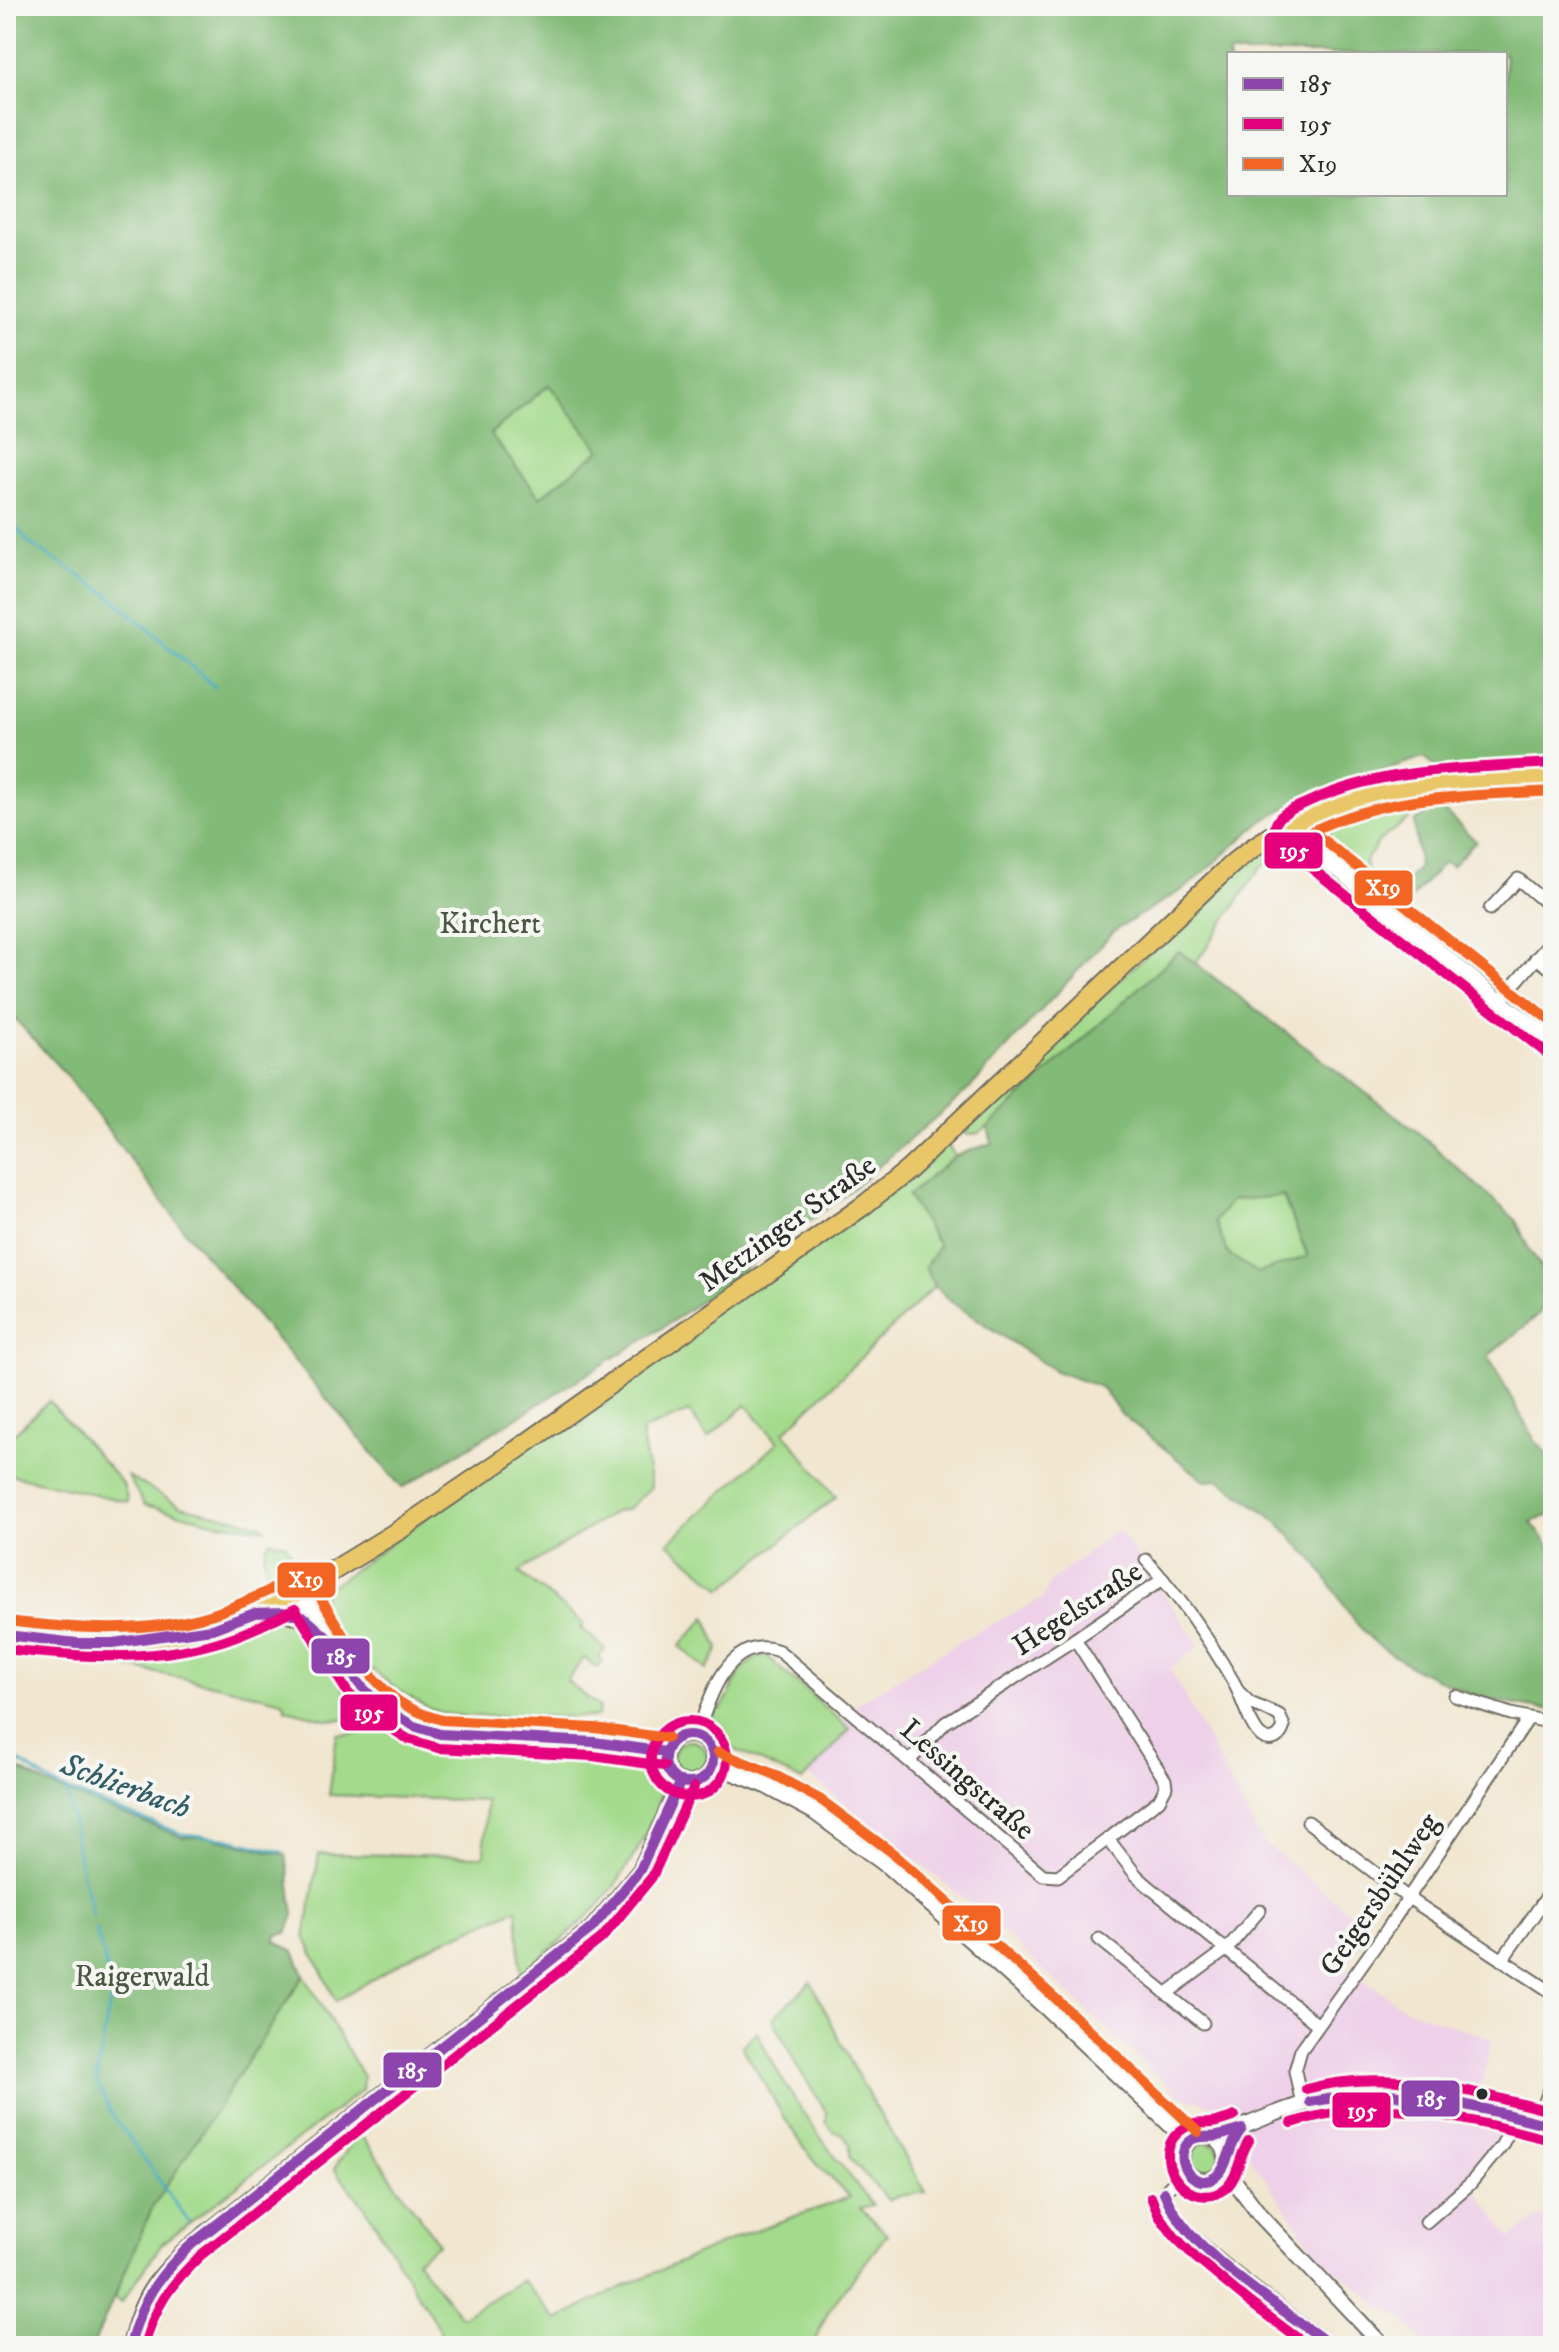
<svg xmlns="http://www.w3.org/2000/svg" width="1559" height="2352" font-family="'IM FELL DW Pica',serif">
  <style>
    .built { fill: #eed0e8 }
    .green { fill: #a3da8b; stroke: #67825b; stroke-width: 2 }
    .forest { fill: #82ba77; stroke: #567251; stroke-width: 2; fill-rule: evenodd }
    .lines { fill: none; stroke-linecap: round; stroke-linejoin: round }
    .stream { stroke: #41abc0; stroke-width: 3 }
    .minor-casing { stroke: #706c64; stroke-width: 15 }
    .tertiary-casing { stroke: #706c64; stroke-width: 18 }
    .primary-casing { stroke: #706c64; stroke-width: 22 }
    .minor { stroke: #fff; stroke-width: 11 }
    .tertiary { stroke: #fff; stroke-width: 14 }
    .primary { stroke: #e9c769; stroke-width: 18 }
    .bus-1-casing { stroke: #f6f6f2; stroke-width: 16 }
    .bus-2-casing { stroke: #f6f6f2; stroke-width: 16 }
    .bus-3-casing { stroke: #f6f6f2; stroke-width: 16 }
    .bus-1 { stroke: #8e44ad; stroke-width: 10 }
    .bus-2 { stroke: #e5007d; stroke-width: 10 }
    .bus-3 { stroke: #f26522; stroke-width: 10 }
    .bus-dot { fill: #2b2b2b; stroke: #f6f6f2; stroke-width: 3 }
    .labels { text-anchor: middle; stroke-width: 8; stroke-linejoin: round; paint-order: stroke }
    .park-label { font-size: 30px; fill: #495743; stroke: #f6f6f2 }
    .street-label { font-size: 30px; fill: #2b2b2b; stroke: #f6f6f2 }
    .water-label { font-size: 32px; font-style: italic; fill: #345e67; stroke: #f6f6f2 }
    .line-badge { stroke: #f6f6f2; stroke-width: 3 }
    .badge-label { font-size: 22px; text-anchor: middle; font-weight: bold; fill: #fff }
  </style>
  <rect width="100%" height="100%" fill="#f6f6f2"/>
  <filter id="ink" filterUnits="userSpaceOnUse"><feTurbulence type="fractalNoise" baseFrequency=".0125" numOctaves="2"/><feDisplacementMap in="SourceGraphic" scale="16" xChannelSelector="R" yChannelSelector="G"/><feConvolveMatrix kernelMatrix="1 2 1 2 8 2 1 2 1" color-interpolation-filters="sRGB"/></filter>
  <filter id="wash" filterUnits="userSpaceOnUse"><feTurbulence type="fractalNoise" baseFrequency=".006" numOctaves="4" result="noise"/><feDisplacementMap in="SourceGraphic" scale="32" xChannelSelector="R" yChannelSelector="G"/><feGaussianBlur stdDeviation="1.8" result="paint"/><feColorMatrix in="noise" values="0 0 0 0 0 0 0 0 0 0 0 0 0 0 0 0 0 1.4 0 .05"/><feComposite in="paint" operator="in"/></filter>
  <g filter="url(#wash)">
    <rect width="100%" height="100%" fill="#f1e6cf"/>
    <polygon class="built" points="1118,1529 1200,1646 1170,1669 1261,1840 1371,1930 1344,1966 1404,2008 1492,2039 1478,2102 1521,2114 1473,2186 1511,2238 1553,2208 1553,2346 1426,2346 1402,2318 1386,2310 1318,2255 1242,2145 1249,2135 1227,2109 1179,2096 976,1908 802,1770 859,1702 969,1636 1043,1598 1050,1582"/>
    <g class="green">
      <polygon points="549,385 600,450 540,498 490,434"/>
      <path d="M1424,792L1426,805L1379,841L1365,862L1368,874L1374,880L1365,885C1342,864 1331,857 1322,825C1335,802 1398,797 1424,792Z"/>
      <polygon points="1284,845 1293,852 1261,867 1195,964 1179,951 988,1127 978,1133 967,1135 961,1128 1232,875 1265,851"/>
      <path d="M946,1143L955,1156L908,1196L939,1246L925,1267L934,1287L784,1432L836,1497L722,1589L668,1543L778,1442L746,1405L708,1438L689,1412L641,1431L651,1487L628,1509L615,1512L519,1572L584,1624L581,1628L605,1649L598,1657L603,1661L597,1668L584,1658L567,1681L599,1707L598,1717L463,1716L441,1713L430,1709L393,1687L373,1669L366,1683C354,1664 322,1621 322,1601C322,1595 324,1594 327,1589Z"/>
      <polygon points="1283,1196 1308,1257 1258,1273 1228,1254 1215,1221 1231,1200"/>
      <polygon points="49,1401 123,1484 128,1502 6,1474 6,1441"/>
      <polygon points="128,1476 181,1506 262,1525 266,1529 217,1523 144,1505"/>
      <path d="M270,1540L286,1544L292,1555L284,1564L281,1574L269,1582C265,1567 260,1554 270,1540Z"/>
      <polygon points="706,1617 719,1649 707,1670 680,1646"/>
      <path d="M283,1620C289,1622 296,1623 301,1626C325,1644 343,1685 354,1712L342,1720L325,1719L286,1709L283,1701L217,1685L62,1654L113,1652L214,1640L260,1625Z"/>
      <polygon points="759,1656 766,1656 850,1729 803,1781 729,1747 723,1742 711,1720 715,1708 721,1710 742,1669"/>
      <path d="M378,1721C408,1734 437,1748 471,1751C512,1753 621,1745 652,1766C684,1787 620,1881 603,1900C579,1928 548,1950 521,1974L517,1909L422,1950L336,2001L305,1937L319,1854L484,1856L486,1801L329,1795L337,1734C352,1735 368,1733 378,1721Z"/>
      <circle cx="690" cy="1758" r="17"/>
      <polygon points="304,1975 363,2077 362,2090 162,2244 121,2303 114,2298 152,2208"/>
      <polygon points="811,1982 861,2082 926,2192 899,2196 888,2200 850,2158 850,2144 842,2133 834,2132 826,2122 827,2113 796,2064 773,2018"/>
      <path d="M757,2032C787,2096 829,2151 873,2205L860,2208L887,2234L829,2310L812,2346H449L365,2207L334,2169L359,2132L439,2244L416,2260L461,2317L522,2280L557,2320L622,2287L747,2233L850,2197L812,2159L783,2116L742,2046Z"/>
      <circle cx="1204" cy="2159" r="17"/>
    </g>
    <g class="forest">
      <path d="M6,6H1553V763L1440,769L1424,757L1329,788L1283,809L1261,822L1187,887L1114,931L969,1089L841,1198L670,1323L402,1488L183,1229L68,1077L6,1009ZM1229,54H1505V194H1229ZM549,385L600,450L540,497L490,434Z"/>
      <polygon points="1441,808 1476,841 1452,866 1444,862 1401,910 1391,903 1419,866 1414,822 1432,810"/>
      <path d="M1179,951L1420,1134L1516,1220L1528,1248L1547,1277L1552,1291L1538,1315L1488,1356L1535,1441L1553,1460V1514L1531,1522L1553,1550V1711L1488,1700L1463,1691L1412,1667L1375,1643L1354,1621L1317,1564L1278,1522L1220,1480L1205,1481L1120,1413L1101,1387L1055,1371L953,1303L935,1287L925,1267L939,1246L908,1196L955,1156L992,1143L988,1127ZM1283,1196L1308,1256L1258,1273L1228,1254L1215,1221L1232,1200Z"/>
      <polygon points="6,1762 49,1785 182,1837 211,1837 286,1855 294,1915 287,1933 276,1935 275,1941 294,1951 304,1975 152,2208 93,2346 6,2346"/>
    </g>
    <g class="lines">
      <g class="stream">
        <polyline points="6,515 29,543 109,595 215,687"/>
        <polyline points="6,1757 15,1759 58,1787 182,1834 226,1838 282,1852"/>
        <polyline points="67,1790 80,1864 93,1916"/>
        <polyline points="96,1929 112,1990 96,2080 110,2111 188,2221"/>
      </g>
    </g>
  </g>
  <g filter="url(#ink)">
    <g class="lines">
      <defs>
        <g id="minor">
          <polyline points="1490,909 1518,879 1553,909"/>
          <polyline points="1536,958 1553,970"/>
          <polyline points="1500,1001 1553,939"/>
          <path d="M1146,1560C1180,1597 1208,1638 1233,1681C1242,1696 1249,1726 1261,1736C1272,1744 1281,1737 1284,1726L1279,1715L1250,1703L1240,1693"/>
          <polyline points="1075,1639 1165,1780 1166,1787 1159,1800 1108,1839"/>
          <polyline points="1455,1696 1511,1714 1553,1723"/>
          <path d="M697,1736C708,1699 729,1633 779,1651L1043,1875L1058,1876L1108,1839L1136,1875L1147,1885L1318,2025"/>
          <polyline points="910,1760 945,1723 1075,1639 1163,1579"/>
          <polyline points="1308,1822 1407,1897 1553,1993"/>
          <polyline points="1099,1939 1203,2023"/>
          <polyline points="1502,1960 1553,1888"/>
          <polyline points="1166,1994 1226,1950 1260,1910"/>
          <polyline points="1302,2104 1295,2071 1301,2050 1388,1928 1528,1719"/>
          <polyline points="1537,2123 1553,2080"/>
          <path d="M1186,2171L1164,2192C1165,2229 1290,2314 1321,2338L1328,2346"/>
          <polyline points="1426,2222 1470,2184 1502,2145 1516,2117"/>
        </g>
        <g id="tertiary">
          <polyline points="1313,815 1321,839 1338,868"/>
          <path d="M1289,827C1305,845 1320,859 1340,871L1500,1001L1553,1041"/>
          <polyline points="300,1591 359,1684 385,1709 414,1726 440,1734 594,1742 666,1752"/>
          <path d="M259,1613C283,1612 299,1613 317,1629"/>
          <circle cx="689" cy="1759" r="24"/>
          <polyline points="713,1765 764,1785 814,1812 886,1865 1045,2007 1188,2142"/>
          <circle cx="1204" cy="2158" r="22"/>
          <path d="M1213,2138C1248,2126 1280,2109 1317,2100C1398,2081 1475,2107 1553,2126"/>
          <polyline points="1224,2167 1260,2215 1383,2346"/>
          <path d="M130,2346C141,2295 155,2279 192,2244L592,1928L640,1870L681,1781"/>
        </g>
        <path id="primary" d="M6,1635L77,1643H113L212,1629L255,1613L300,1591L401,1529L501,1461L863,1206L909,1169L1203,891C1215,880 1227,868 1239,858C1288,820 1351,794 1412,786C1459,779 1506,781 1553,777"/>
      </defs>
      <use href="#minor" class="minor-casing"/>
      <use href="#tertiary" class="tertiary-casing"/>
      <use href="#primary" class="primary-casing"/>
      <use href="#minor" class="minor"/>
      <use href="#tertiary" class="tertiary"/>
      <use href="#primary" class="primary"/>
      <defs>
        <g id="bus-1">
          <polyline points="6,1635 77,1643 113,1643 212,1629 255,1613 283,1612 304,1617 330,1640 359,1684 385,1709 414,1726 440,1734 594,1742 666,1752"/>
          <circle cx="689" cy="1759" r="24"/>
          <path d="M1375,2094C1436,2096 1494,2111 1553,2126C1496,2112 1437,2094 1377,2094C1355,2094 1333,2098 1310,2102L1345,2096Z"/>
          <path d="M1242,2129C1229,2142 1229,2168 1215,2177C1193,2194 1168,2153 1193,2139C1201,2135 1209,2138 1218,2136C1226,2134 1234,2131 1242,2129Z"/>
          <path d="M1164,2192C1184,2247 1274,2303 1321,2338L1328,2346"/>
          <path d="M130,2346C141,2300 158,2276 192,2244L592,1928L640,1870L681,1781"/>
        </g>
        <g id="bus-2">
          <path d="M1545,1052L1310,867L1279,836L1275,826C1279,812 1296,808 1308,802C1387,766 1468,769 1552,763"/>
          <path d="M6,1649C74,1657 148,1662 215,1643C243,1635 269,1622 295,1609L348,1693L377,1720L408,1739L438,1748L593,1756L664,1766"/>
          <circle cx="689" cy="1759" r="38"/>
          <path d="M1306,2089C1389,2067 1472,2091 1553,2112"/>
          <path d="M1235,2116C1227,2119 1219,2122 1211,2123C1202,2124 1194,2122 1186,2127C1140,2153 1192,2221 1228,2186C1240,2173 1239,2154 1249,2141"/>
          <path d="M1292,2123C1380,2094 1463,2118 1550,2140"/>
          <polyline points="1151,2197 1159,2216 1175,2237 1196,2258 1249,2302 1308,2346"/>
          <path d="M144,2346C155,2305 171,2284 201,2255L602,1938L652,1877L694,1787"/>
        </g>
        <g id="bus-3">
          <path d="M1553,791C1466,797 1393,793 1312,831L1553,1023"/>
          <path d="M8,1621C72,1629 147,1634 210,1615C240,1606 267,1591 295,1578H304L312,1584C336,1621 357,1667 392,1696C406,1708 424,1715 442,1720L595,1728L668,1738"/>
          <polyline points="718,1752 771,1773 821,1800 894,1854 1054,1997 1198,2132"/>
        </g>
      </defs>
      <use href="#bus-1" class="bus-1-casing"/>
      <use href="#bus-2" class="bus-2-casing"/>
      <use href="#bus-3" class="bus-3-casing"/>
      <use href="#bus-1" class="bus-1"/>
      <use href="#bus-2" class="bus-2"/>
      <use href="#bus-3" class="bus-3"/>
    </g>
  </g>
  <circle class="bus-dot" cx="1482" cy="2094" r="7"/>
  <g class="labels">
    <g class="park-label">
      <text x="490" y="933">Kirchert</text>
      <text x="142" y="1986">Raigerwald</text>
    </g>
    <g class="street-label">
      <text transform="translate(787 1223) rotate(-36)" y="10">Metzinger Straße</text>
      <text transform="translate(1077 1608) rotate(-33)" y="10">Hegelstraße</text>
      <text transform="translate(968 1779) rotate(41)" y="10">Lessingstraße</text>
      <text transform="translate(1379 1894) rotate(-56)" y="10">Geigersbühlweg</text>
    </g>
    <g class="water-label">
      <text transform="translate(126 1785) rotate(20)" y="11">Schlierbach</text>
    </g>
  </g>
  <g class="line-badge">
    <rect x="1263" y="831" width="61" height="39" rx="8" fill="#e5007d"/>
    <rect x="1353" y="869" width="61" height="38" rx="8" fill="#f26522"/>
    <rect x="276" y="1561" width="61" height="38" rx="8" fill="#f26522"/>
    <rect x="310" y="1637" width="61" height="38" rx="8" fill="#8e44ad"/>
    <rect x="339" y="1693" width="60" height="39" rx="8" fill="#e5007d"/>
    <rect x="941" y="1904" width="61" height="38" rx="8" fill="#f26522"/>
    <rect x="382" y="2051" width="61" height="38" rx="8" fill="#8e44ad"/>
    <rect x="1400" y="2079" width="61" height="39" rx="8" fill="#8e44ad"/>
    <rect x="1331" y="2091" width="61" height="38" rx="8" fill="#e5007d"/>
  </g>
  <g class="badge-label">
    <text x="1294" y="858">195</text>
    <text x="1383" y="895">X19</text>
    <text x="306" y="1587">X19</text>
    <text x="341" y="1664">185</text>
    <text x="369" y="1720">195</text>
    <text x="971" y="1931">X19</text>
    <text x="412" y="2078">185</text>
    <text x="1431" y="2106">185</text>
    <text x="1362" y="2118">195</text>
  </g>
  <rect width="1559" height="2352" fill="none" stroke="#f6f6f2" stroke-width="32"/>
  <rect x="1227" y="52" width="280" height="144" fill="#f6f6f2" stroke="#a5a5a2" stroke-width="2"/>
  <rect x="1243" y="78" width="40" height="12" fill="#8e44ad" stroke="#a5a5a2" stroke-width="2"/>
  <text x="1299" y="92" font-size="24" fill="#2b2b2b">185</text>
  <rect x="1243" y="118" width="40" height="12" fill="#e5007d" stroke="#a5a5a2" stroke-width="2"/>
  <text x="1299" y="132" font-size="24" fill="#2b2b2b">195</text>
  <rect x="1243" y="158" width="40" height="12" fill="#f26522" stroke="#a5a5a2" stroke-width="2"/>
  <text x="1299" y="172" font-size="24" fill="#2b2b2b">X19</text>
</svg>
